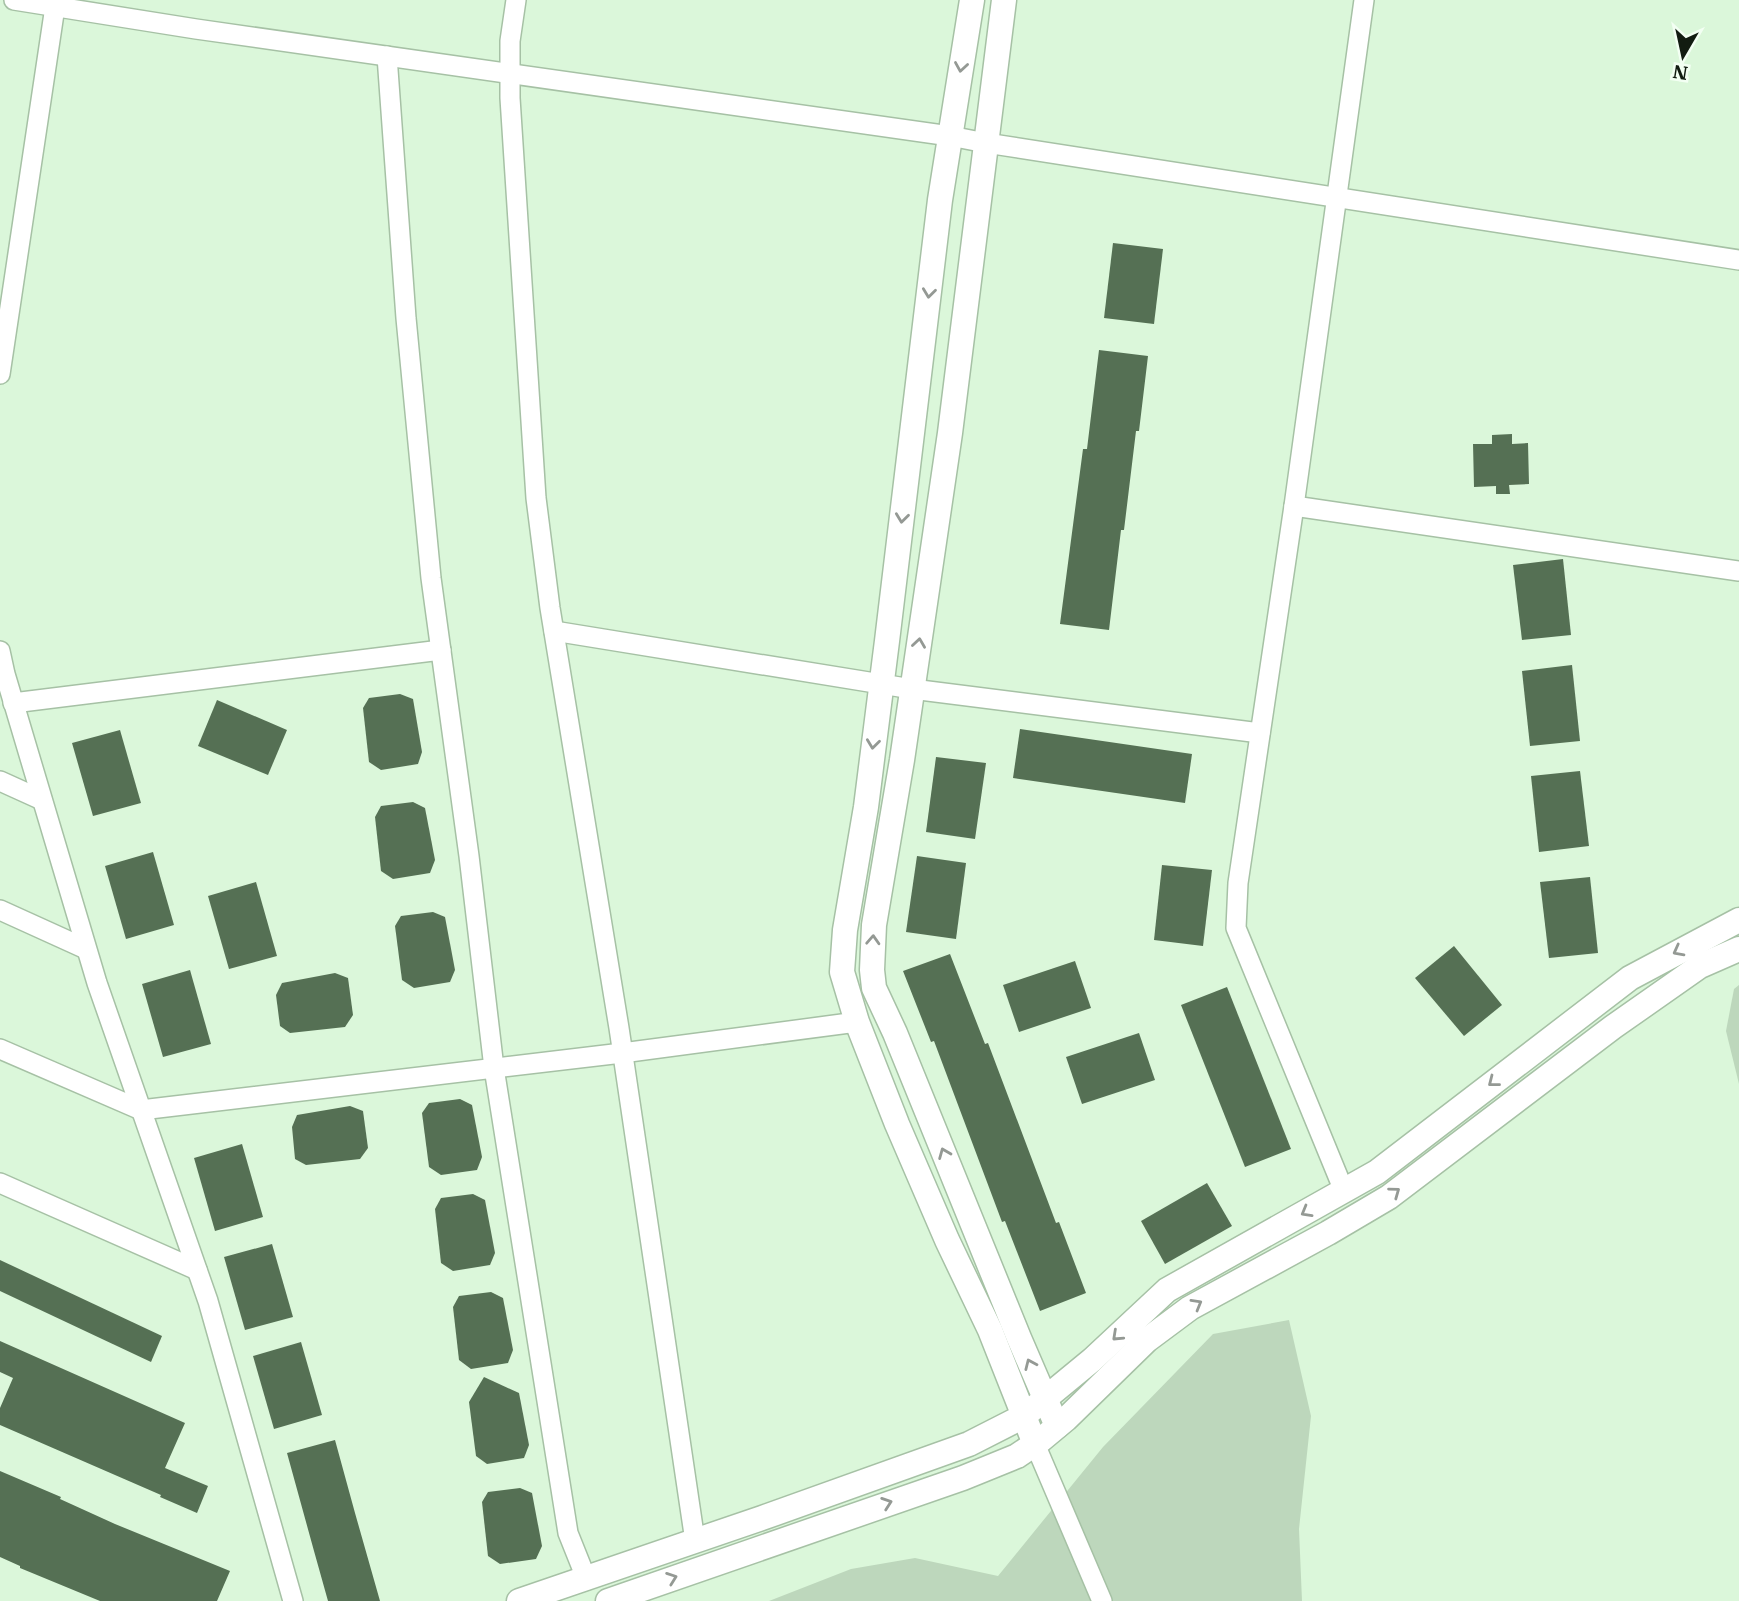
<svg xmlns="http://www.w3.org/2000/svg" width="1739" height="1601" font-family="'IBM Plex Serif',serif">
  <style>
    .green { fill: #bdd7bc }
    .building { fill: #557054 }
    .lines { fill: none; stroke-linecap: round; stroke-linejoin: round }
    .minor-casing { stroke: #a6c1a5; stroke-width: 22 }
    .tertiary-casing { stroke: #a6c1a5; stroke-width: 27 }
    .minor { stroke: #fff; stroke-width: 19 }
    .tertiary { stroke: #fff; stroke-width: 24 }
    .oneway { stroke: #949994 }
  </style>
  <rect width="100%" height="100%" fill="#dbf7da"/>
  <g class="green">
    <polygon points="1739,985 1739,1084 1726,1031 1734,989"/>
    <polygon points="1289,1320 1311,1416 1299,1529 1302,1601 769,1601 851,1569 915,1558 998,1576 1103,1447 1213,1334"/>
  </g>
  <g class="building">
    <polygon points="1113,243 1163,249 1154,324 1104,318"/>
    <polygon points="1099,350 1148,356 1139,431 1136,431 1124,530 1121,530 1109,630 1060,624 1083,449 1087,449"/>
    <polygon points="1512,434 1512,444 1528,443 1529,484 1509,485 1510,494 1496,494 1496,486 1474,487 1473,444 1492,444 1492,435"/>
    <polygon points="1563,559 1571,635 1522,640 1513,565"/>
    <polygon points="1572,665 1580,741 1530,746 1522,671"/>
    <polygon points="400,694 413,699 422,752 418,764 381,770 369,762 363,708 369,698"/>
    <polygon points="217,700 287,730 268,775 198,746"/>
    <polygon points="1020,729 1192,754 1185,803 1013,778"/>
    <polygon points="120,730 141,803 93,816 72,743"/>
    <polygon points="936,757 986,763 975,839 926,832"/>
    <polygon points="1580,771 1589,846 1539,852 1531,776"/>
    <polygon points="413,802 425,808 435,860 430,873 393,879 381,871 375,817 381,806"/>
    <polygon points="153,852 174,925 126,939 105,866"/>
    <polygon points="917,856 966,863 956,939 906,932"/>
    <polygon points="1162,865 1212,870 1203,946 1154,940"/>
    <polygon points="1590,877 1598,953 1549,958 1540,882"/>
    <polygon points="256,882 277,956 229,969 208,896"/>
    <polygon points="433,912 445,917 455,970 450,982 414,988 402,980 395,926 401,916"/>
    <polygon points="1454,946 1502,1005 1464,1036 1415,978"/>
    <polygon points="950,954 985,1044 988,1043 1056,1223 1059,1222 1086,1293 1040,1311 1005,1221 1002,1222 934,1041 931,1042 903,971"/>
    <polygon points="1075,961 1091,1008 1019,1032 1003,985"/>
    <polygon points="190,970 211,1044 163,1057 142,984"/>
    <polygon points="335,973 348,978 353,1015 345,1027 290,1033 280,1026 276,995 282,983"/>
    <polygon points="1227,987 1291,1149 1245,1167 1181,1005"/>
    <polygon points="1139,1033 1155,1080 1082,1104 1066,1057"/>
    <polygon points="460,1099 472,1105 482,1157 477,1170 441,1175 429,1167 422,1113 429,1103"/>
    <polygon points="350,1106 363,1111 368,1148 360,1159 306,1165 295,1159 292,1127 297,1115"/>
    <polygon points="242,1144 263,1217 215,1231 194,1158"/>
    <polygon points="1207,1183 1232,1226 1165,1264 1141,1221"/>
    <polygon points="473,1194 485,1200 495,1253 490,1265 453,1271 441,1263 435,1209 441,1198"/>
    <polygon points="272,1244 293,1317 245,1330 224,1257"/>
    <polygon points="0,1260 162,1336 151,1362 0,1291"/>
    <polygon points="491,1292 503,1298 513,1350 508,1363 471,1369 459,1360 453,1307 459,1296"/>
    <polygon points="0,1341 185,1423 165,1468 208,1486 197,1513 160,1497 161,1495 0,1425 0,1408 13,1378 0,1372"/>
    <polygon points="301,1342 322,1415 274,1429 253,1356"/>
    <polygon points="484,1377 519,1393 529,1445 524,1458 487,1464 476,1456 469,1402"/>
    <polygon points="335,1440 355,1513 380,1601 328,1601 314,1551 287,1453"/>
    <polygon points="0,1471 61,1497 60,1499 115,1524 230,1571 217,1601 100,1601 20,1568 20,1566 0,1557"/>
    <polygon points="520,1488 532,1493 542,1546 536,1559 500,1564 488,1556 482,1502 488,1492"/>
  </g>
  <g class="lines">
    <defs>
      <g id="minor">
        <polyline points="14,0 196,29 950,136 986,143 1739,260"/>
        <polyline points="516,0 510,41 510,98 536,498 550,608 619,1028 695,1541"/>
        <polyline points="387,56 406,318 431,578 469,856 494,1068 568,1533 586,1578"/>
        <polyline points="0,374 56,0"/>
        <polyline points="1294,506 1739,571"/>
        <polyline points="554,631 912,689 1260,733"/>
        <polyline points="0,651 5,674 97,983 208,1301 293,1601"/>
        <polyline points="13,703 441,650"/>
        <polyline points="0,781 42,800"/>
        <polyline points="0,910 86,949"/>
        <polyline points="0,1049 141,1110 622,1053 857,1022"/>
        <polyline points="0,1183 197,1270"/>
        <polyline points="1344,1191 1236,928 1238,883 1294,506 1364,0"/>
        <polyline points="1035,1444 1102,1601"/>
      </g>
      <g id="tertiary">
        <polyline points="972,0 940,200 887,641 866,807 845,930 842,972 857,1022 897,1124 947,1240 990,1330 1035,1444"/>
        <polyline points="1004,0 950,433 902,760 874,925 872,970 874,988 895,1033 1019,1338 1057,1426"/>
        <polyline points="519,1601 762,1518 969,1444 1024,1416 1092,1360 1167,1290 1377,1172 1630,978 1739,920"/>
        <polyline points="608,1601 963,1478 1017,1456 1042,1439 1066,1419 1147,1340 1190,1308 1328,1233 1389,1197 1613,1027 1700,966 1739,949"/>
      </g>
    </defs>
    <use href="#minor" class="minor-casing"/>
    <use href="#tertiary" class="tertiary-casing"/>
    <use href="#minor" class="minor"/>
    <use href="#tertiary" class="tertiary"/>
  </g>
  <defs><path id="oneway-chevron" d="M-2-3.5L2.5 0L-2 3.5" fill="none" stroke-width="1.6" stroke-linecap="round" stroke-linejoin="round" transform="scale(1.75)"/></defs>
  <g class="oneway">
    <use href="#oneway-chevron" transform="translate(961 67) rotate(99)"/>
    <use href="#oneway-chevron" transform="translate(929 293) rotate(97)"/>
    <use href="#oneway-chevron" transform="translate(902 518) rotate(97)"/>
    <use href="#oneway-chevron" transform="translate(919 643) rotate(-82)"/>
    <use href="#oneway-chevron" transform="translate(873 744) rotate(97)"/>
    <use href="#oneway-chevron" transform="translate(873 940) rotate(-87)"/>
    <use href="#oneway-chevron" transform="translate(1678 951) rotate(152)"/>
    <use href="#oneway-chevron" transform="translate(1493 1082) rotate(142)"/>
    <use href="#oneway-chevron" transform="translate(944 1153) rotate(-112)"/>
    <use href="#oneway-chevron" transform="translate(1395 1192) rotate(-36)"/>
    <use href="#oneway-chevron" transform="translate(1306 1212) rotate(150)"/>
    <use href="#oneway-chevron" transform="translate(1197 1304) rotate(-30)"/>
    <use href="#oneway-chevron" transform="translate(1117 1336) rotate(137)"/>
    <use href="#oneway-chevron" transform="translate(1030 1364) rotate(-114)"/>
    <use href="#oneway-chevron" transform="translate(887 1503) rotate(-19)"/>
    <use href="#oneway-chevron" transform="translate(672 1578) rotate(-20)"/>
  </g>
  <g transform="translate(1683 56) rotate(189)" stroke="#f3fff3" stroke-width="5" paint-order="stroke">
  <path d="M0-5L12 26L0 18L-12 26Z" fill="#121c11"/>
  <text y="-10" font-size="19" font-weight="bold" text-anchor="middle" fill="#121c11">N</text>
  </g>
</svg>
